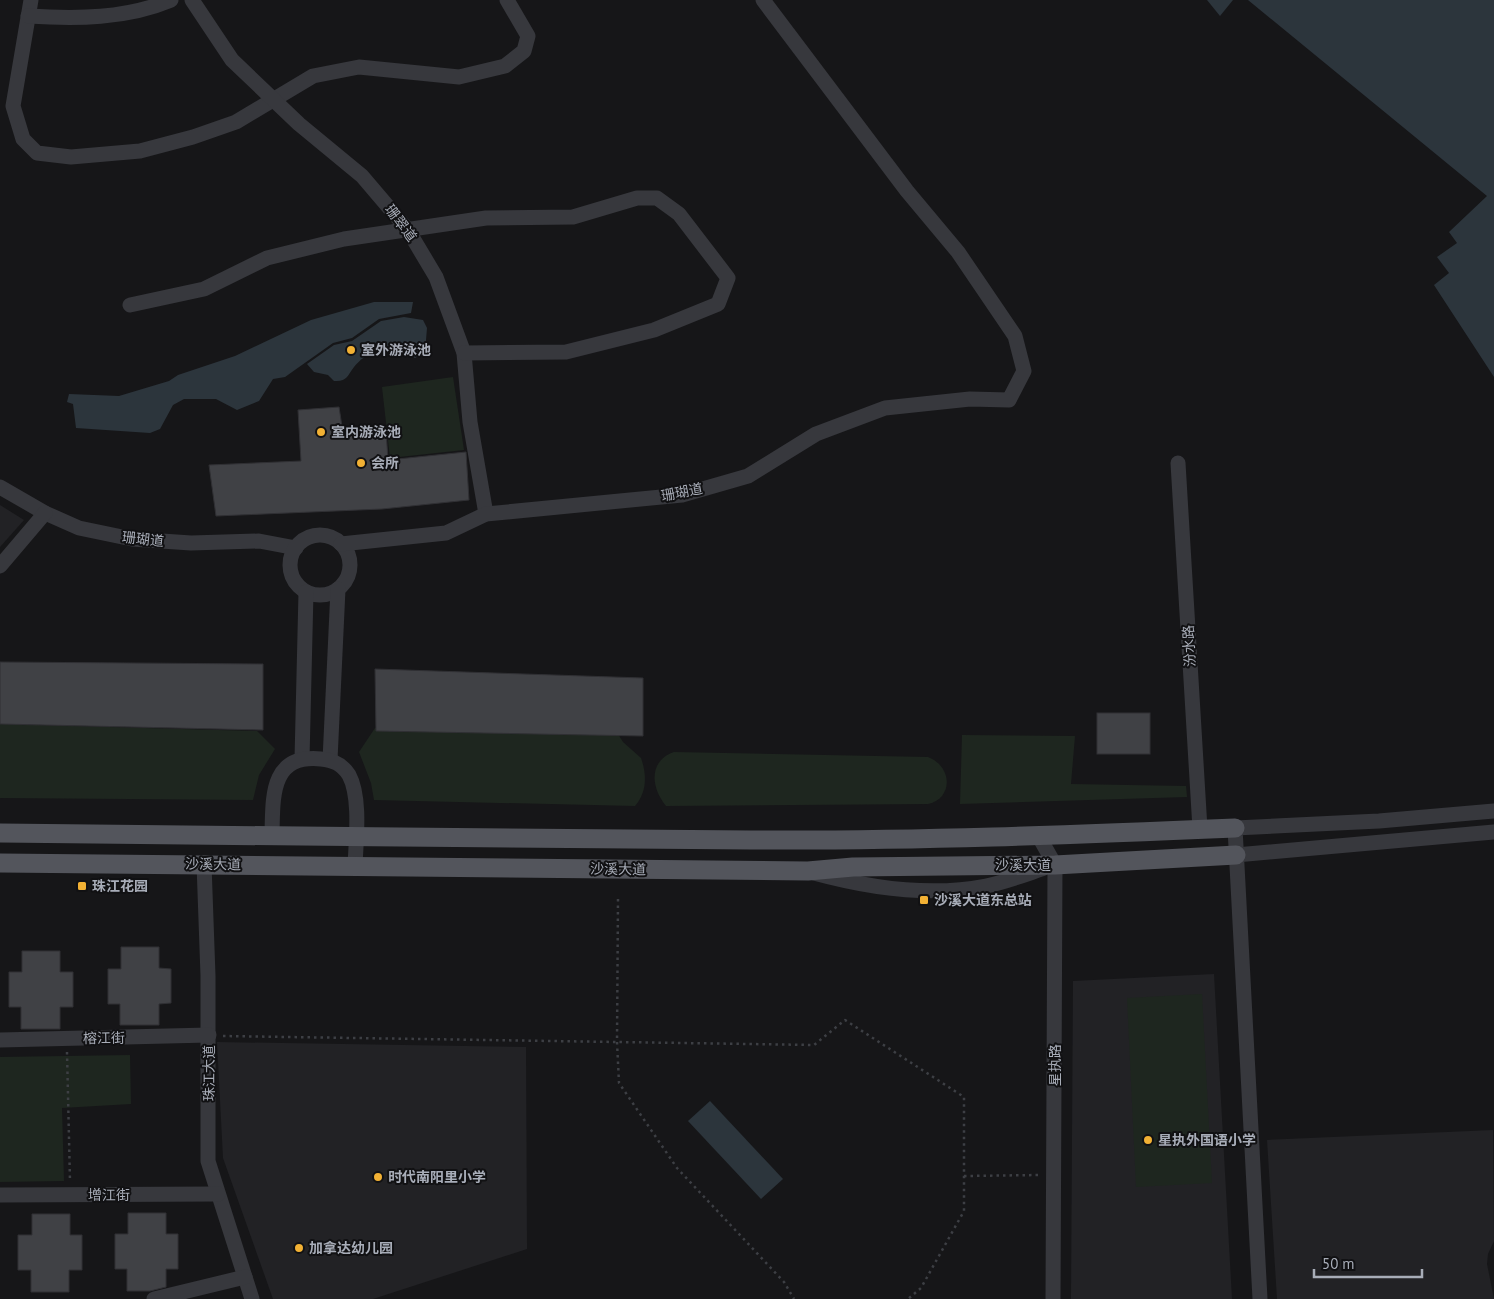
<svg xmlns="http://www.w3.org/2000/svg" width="1494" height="1299" font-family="'PT Sans','Noto Sans SC',sans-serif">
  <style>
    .built { fill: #222225 }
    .green { fill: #1e261f }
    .water { fill: #2c353c }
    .building { fill: #404145; stroke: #303034 }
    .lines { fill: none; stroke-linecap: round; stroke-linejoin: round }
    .path { stroke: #3d3f44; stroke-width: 2.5; stroke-dasharray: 2.5 4; stroke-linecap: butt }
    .minor { stroke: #37383d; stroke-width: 15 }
    .major { stroke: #53555c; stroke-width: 19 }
    .poi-dot { fill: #f2b134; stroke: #111113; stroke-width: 2 }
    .labels { text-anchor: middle; stroke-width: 4; stroke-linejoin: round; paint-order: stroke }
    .street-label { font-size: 14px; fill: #a8adb8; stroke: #111113 }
    .poi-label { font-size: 14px; font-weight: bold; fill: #a8adb8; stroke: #111113; text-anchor: start }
  </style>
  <rect width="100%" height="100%" fill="#161618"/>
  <g class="built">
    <polygon points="0,505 24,520 0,547"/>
    <polygon points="1214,974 1232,1299 1071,1299 1073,981"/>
    <polygon points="217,1042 526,1047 527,1249 373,1299 273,1299 223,1158"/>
    <polygon points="1493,1130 1494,1241 1488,1254 1487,1264 1494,1299 1277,1299 1267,1140"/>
  </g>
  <g class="green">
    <polygon points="453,377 464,450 390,458 382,387"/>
    <polygon points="0,724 257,731 275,749 259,775 253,800 0,798"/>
    <path d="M375,728L616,731L623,742L641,758C647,775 647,792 635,806L374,800L371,783L359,752Z"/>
    <polygon points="962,735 1075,736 1071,784 1186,786 1187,797 960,804"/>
    <path d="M674,752L928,757C952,766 954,798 928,804L666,806C651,788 648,761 674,752Z"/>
    <polygon points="1202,994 1212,1183 1136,1187 1127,998"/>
    <polygon points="130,1055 131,1104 62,1108 64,1181 0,1182 0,1057"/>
  </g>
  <g class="water">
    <polygon points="1207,0 1233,0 1220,16"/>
    <polygon points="1248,0 1494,0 1494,377 1434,285 1449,273 1437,257 1457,243 1449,232 1487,196"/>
    <polygon points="374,302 413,302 411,313 379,319 352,338 333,343 285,377 273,379 259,401 237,410 216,399 184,399 173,405 160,429 150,433 76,428 73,404 67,402 69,394 119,396 169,381 178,375 235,356 311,320"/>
    <path d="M404,317L423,320L427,328L425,352L415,358C410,355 404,350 398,348C383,342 363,356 354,367C347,376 347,382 334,381L328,375L314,372L307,364L334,345L352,341L381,321Z"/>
    <polygon points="710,1101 783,1179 761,1199 688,1121"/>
  </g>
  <g class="building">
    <polygon points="339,407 343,433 386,431 388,460 466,452 469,500 382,509 216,516 209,465 301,461 298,410"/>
    <polygon points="0,662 263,664 263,730 0,724"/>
    <polygon points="375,669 643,678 643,736 376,731"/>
    <rect x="1097" y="713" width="53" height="41"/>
    <polygon points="121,947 159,947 159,968 171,969 171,1003 159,1004 159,1025 120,1025 120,1004 108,1004 108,969 121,969"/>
    <polygon points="22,951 60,951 60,972 73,972 73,1007 60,1007 60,1029 21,1029 21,1007 9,1007 9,972 22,972"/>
    <polygon points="128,1213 166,1213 166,1234 178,1234 178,1269 166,1269 166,1287 150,1291 127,1291 127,1269 115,1269 115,1234 128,1234"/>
    <polygon points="32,1214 70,1214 70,1235 82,1235 82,1270 69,1270 69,1292 31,1292 31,1270 18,1270 18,1235 32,1235"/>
  </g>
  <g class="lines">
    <g class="path">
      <polyline points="618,899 617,1042 619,1083 677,1168 784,1282 794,1299"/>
      <polyline points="223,1036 814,1045 845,1020 964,1097 964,1211 921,1288 908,1299"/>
      <polyline points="67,1052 70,1181"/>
      <polyline points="964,1176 1040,1175"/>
    </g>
    <g class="minor">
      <polyline points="31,0 13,106 23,139 37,153 71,157 140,151 193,137 236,122 313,76 359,67 459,77 505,66 524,51 528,36 507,0"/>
      <polyline points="192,0 232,60 299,124 362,176 408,230 436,277 464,353 470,422 486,514"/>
      <path d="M28,16C76,19 126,19 171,0"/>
      <polyline points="130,305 204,289 267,258 344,239 486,218 573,217 637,198 657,198 679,214 728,278 718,304 654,330 566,352 464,353"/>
      <polyline points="1178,463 1200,829"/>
      <polyline points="0,487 45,513 79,528 132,539 191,543 259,541 296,548"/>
      <circle cx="320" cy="565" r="30"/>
      <polyline points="341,544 446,533 486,514 682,495 748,476 816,434 885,408 970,399 1009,400 1024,371 1015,336 958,252 907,191 763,0"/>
      <polyline points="0,566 45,513"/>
      <polyline points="302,759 306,592"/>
      <polyline points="330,760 338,589"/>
      <path d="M272,834C273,797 270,754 321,759C333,760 342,764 349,775C361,797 356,841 355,866"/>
      <polyline points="1038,835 1055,865 1053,1299"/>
      <polyline points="1236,855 1494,832"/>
      <polyline points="204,864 208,976 208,1161 252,1299"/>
      <path d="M814,873C869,888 930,897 986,886C1005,882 1024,875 1042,869"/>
      <polyline points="0,1040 209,1035"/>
      <polyline points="0,1195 218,1194"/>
      <polyline points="154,1299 245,1277"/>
      <polyline points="1260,1299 1235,828 1379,821 1494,811"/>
    </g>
    <g class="major">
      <path d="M0,833C250,834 501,840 751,840C912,841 1074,835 1235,828"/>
      <polyline points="0,863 808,871 853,867 1055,865 1236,855"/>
    </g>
  </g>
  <g class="poi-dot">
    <circle cx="351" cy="350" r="5"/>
    <circle cx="321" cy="432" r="5"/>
    <circle cx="361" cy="463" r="5"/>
    <rect x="77" y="881" width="10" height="10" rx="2.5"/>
    <rect x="919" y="895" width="10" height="10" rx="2.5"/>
    <circle cx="1148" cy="1140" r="5"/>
    <circle cx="378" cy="1177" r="5"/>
    <circle cx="299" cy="1248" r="5"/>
  </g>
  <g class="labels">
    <g class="street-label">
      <text transform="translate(401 223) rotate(53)" y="5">珊翠道</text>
      <text transform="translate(682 492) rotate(-11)" y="5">珊瑚道</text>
      <text transform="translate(143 539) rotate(6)" y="5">珊瑚道</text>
      <text transform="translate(1189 646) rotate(-93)" y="5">汾水路</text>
      <text transform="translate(213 864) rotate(1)" y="5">沙溪大道</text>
      <text x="1023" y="870">沙溪大道</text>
      <text transform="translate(618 869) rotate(1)" y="5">沙溪大道</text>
      <text transform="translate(104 1038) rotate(-1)" y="5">榕江街</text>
      <text transform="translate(1055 1065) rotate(-90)" y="5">星执路</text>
      <text transform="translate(209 1073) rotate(-90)" y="5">珠江大道</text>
      <text x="109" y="1200">增江街</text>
    </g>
    <g class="poi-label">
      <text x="361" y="355">室外游泳池</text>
      <text x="331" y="437">室内游泳池</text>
      <text x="371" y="468">会所</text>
      <text x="92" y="891">珠江花园</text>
      <text x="934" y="905">沙溪大道东总站</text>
      <text x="1158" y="1145">星执外国语小学</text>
      <text x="388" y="1182">时代南阳里小学</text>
      <text x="309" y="1253">加拿达幼儿园</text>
    </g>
  </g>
  <path d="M1314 1269v8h108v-8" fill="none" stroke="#a8adb8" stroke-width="2.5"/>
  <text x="1322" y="1269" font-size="15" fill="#a8adb8" stroke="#111113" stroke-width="4" paint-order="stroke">50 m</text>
</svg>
